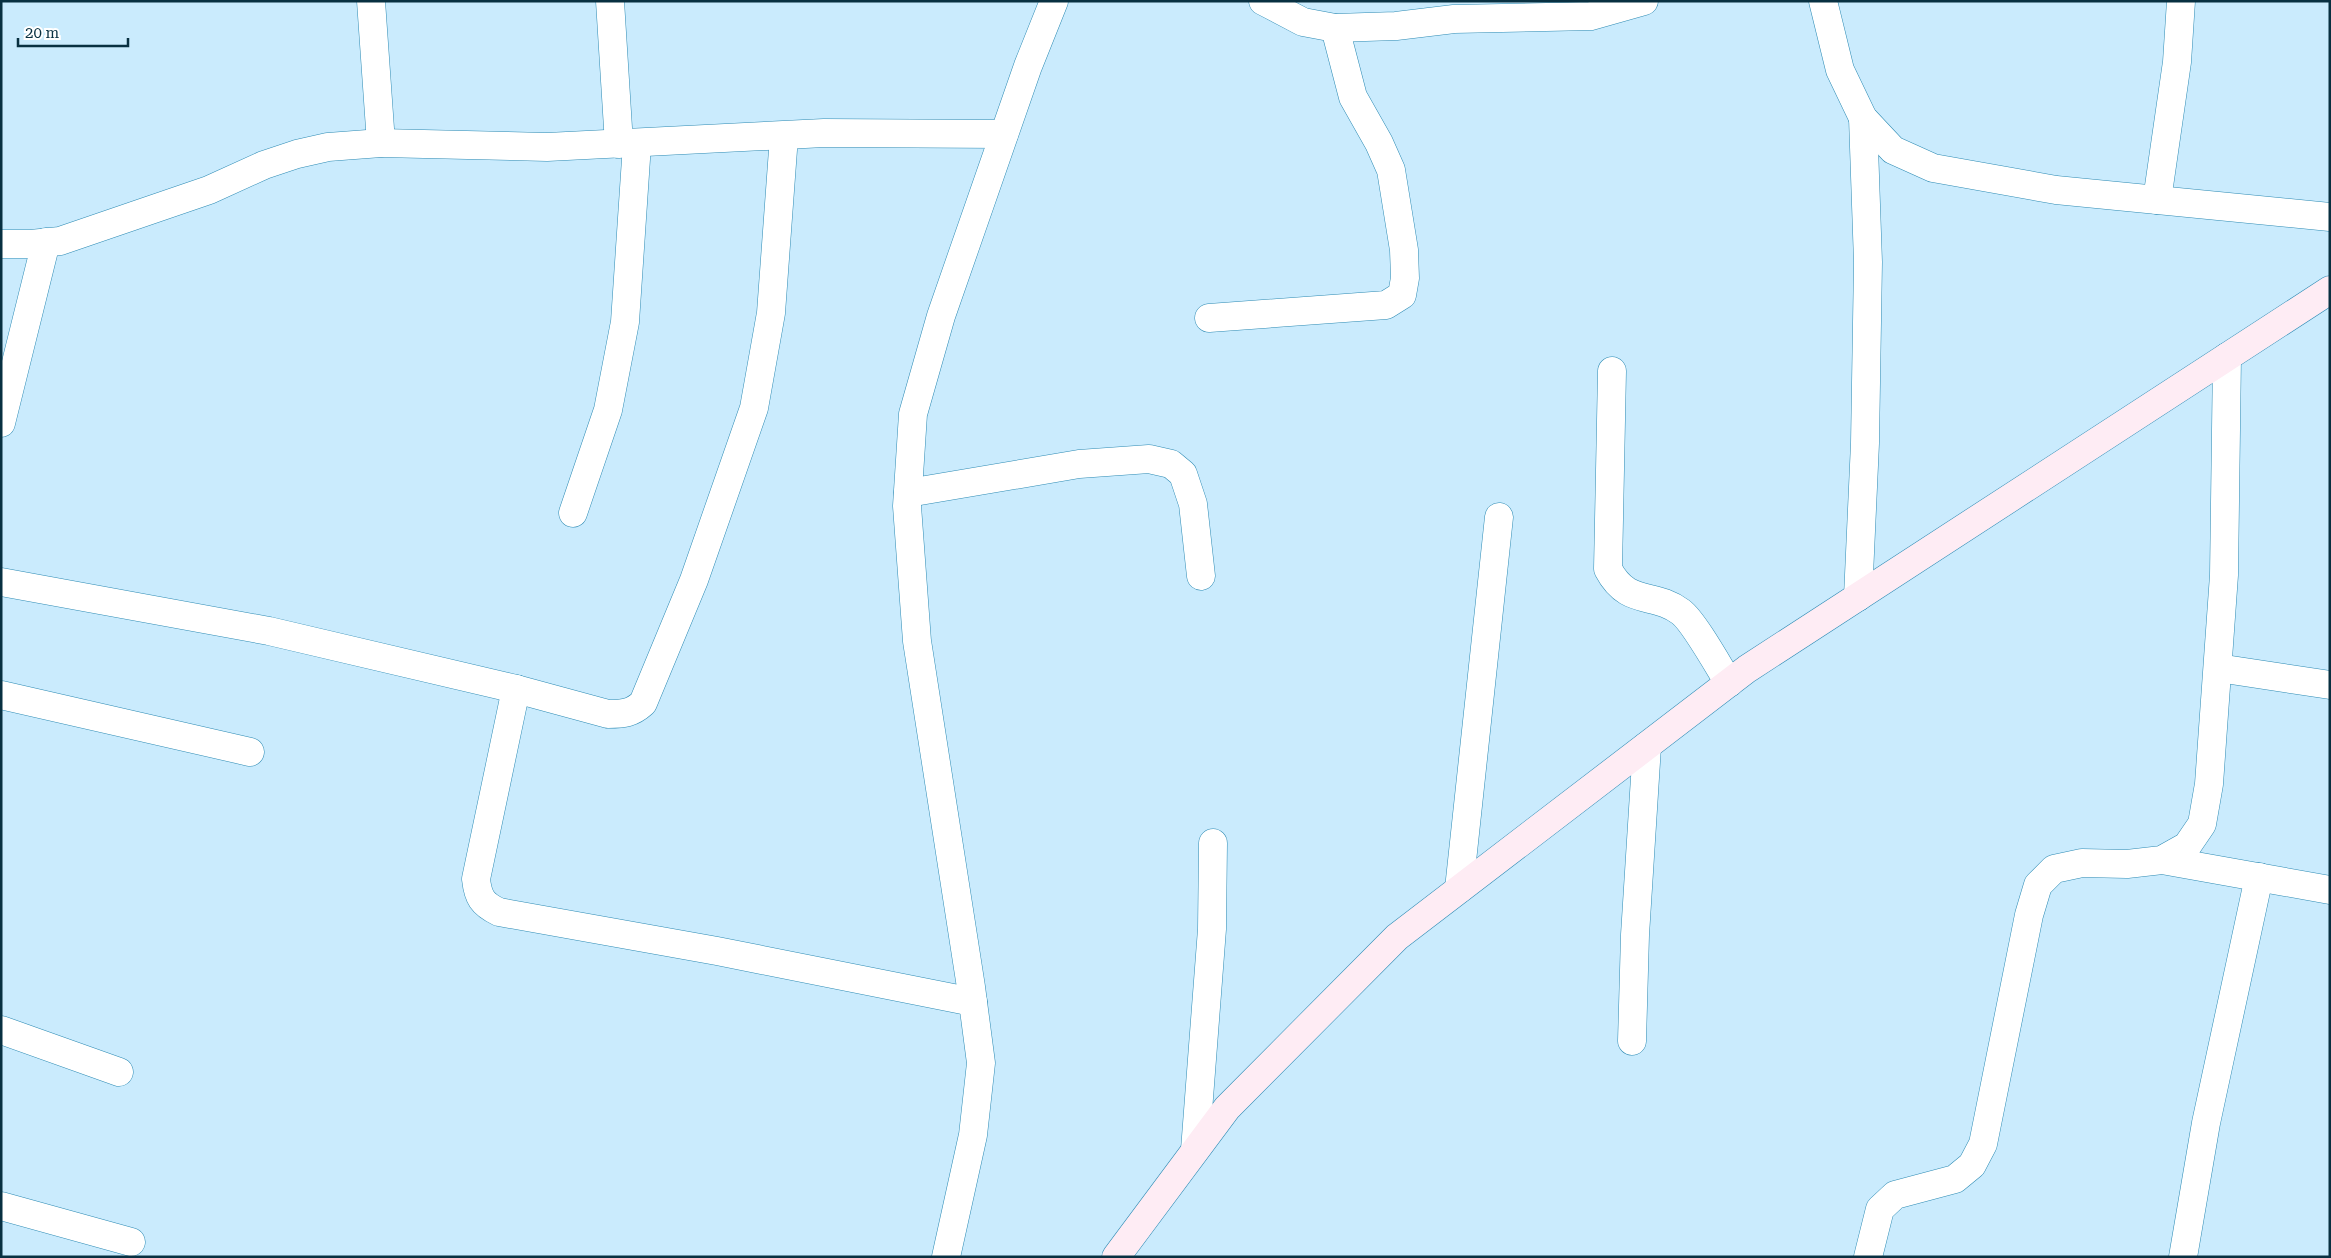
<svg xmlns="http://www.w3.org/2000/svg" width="2331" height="1258" font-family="'Roboto Serif',serif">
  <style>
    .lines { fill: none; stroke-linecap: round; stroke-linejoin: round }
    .street-casing { stroke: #2d8bb4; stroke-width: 29 }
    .secondary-casing { stroke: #2d8bb4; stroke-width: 29 }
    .street { stroke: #fff; stroke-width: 28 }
    .secondary { stroke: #feecf4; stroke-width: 28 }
  </style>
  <rect width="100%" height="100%" fill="#caebfd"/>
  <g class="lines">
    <defs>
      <g id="street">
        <polyline points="371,1 381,143"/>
        <polyline points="610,1 619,144"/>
        <polyline points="1263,1 1303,22 1335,28 1396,26 1454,19 1591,16 1644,1"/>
        <polyline points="1823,1 1840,70 1863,118 1893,150 1933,168 2056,190 2330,217"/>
        <polyline points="2157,200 2177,62 2181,1"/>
        <polyline points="1,244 31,244 60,241 209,190 264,165 297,154 328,147 381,143 547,147 824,133 1004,134"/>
        <polyline points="1209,318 1386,305 1402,295 1405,278 1404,250 1391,170 1379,143 1353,97 1335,28"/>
        <path d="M1612,371L1608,569C1628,607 1653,591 1681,612C1694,622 1719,667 1729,683"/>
        <polyline points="1,423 46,242"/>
        <polyline points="908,493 1079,464 1149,459 1171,464 1183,474 1193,504 1201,576"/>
        <polyline points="573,513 608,410 625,322 637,144"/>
        <path d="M1,582L269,631L516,689L608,714C624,714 632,713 643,703L694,580L754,408L771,313L784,136"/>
        <polyline points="1858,597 1865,443 1868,262 1863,118"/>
        <polyline points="2218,668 2330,685"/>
        <path d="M516,689L476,879C478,897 482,904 499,912L717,951L973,1002"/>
        <polyline points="1,695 250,752"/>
        <polyline points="2162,860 2330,890"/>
        <polyline points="1459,889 1499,517"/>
        <polyline points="1,1030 119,1072"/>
        <polyline points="1632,1041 1635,935 1647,746"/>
        <polyline points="1195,1150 1212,929 1213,843"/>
        <polyline points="1,1206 131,1242"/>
        <polyline points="946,1257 973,1135 981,1063 971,987 917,641 907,506 913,414 941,316 1028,66 1054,1"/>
        <polyline points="1868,1257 1880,1209 1895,1195 1955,1179 1972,1165 1983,1144 2029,915 2038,885 2054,869 2082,863 2127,864 2162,860 2187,846 2202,824 2209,784 2224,575 2227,357"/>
        <polyline points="2183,1257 2206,1123 2259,877"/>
      </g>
      <polyline id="secondary" points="1116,1257 1227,1108 1397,937 1747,669 2330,290"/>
    </defs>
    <use href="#street" class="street-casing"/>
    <use href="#secondary" class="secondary-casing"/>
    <use href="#street" class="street"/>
    <use href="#secondary" class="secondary"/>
  </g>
  <rect width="2331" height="1258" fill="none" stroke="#083041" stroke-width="5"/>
  <path d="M18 38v8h110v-8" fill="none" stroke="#083041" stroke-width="2.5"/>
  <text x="25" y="38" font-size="15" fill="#083041" stroke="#ffffff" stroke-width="4" paint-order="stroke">20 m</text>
</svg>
